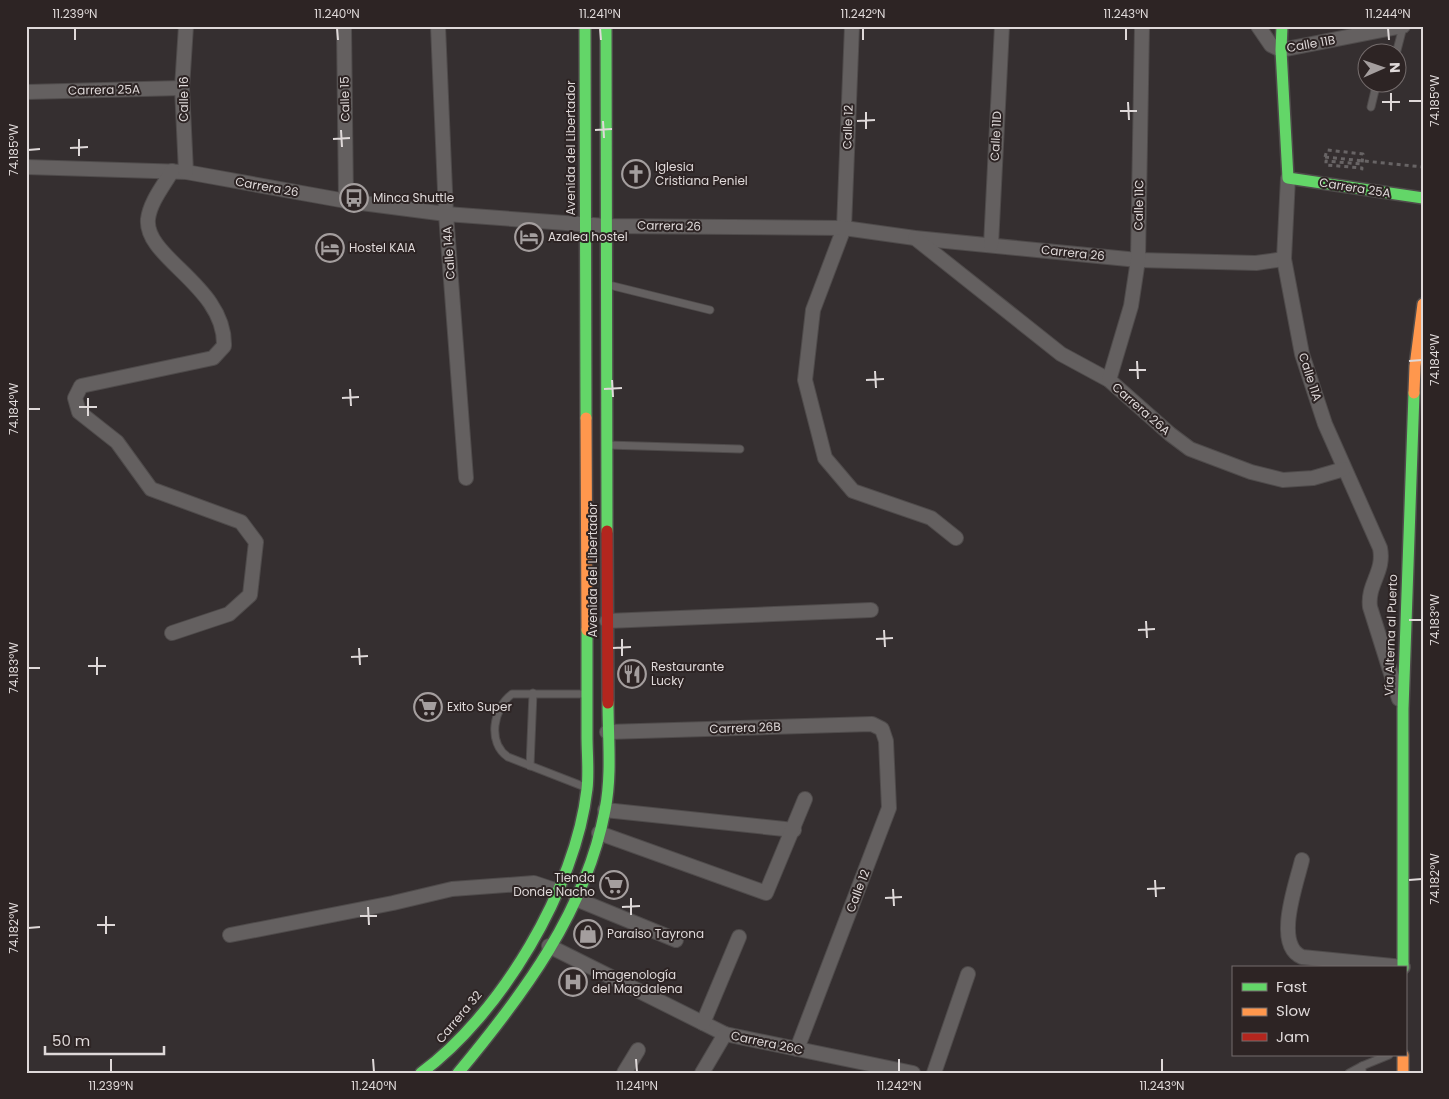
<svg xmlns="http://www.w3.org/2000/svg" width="1449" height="1099" font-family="Poppins,sans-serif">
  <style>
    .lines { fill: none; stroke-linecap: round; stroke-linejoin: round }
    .lane-casing { stroke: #4f4b4b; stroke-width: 9 }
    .street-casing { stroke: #4f4b4b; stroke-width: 16 }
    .fast-casing { stroke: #4f4b4b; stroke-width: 14 }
    .slow-casing { stroke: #4f4b4b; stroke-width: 14 }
    .jam-casing { stroke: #4f4b4b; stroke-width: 14 }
    .path { stroke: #686465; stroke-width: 3; stroke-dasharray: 4 4; stroke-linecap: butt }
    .lane { stroke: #646060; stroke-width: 7 }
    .street { stroke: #646060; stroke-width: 14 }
    .fast { stroke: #63d668; stroke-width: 11 }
    .slow { stroke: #ff974d; stroke-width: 11 }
    .jam { stroke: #b3261e; stroke-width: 11 }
    .path-bridge { stroke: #686465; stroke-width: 3; stroke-dasharray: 4 4; stroke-linecap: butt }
    .ticks { fill: none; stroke: #dfd9d9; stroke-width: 2 }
    .labels { text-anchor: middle; stroke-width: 4; stroke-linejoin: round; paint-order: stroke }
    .street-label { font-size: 12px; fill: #dfd9d9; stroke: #2d2424 }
    .poi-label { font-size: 12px; fill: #dfd9d9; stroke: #2d2424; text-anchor: start }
    .neatline { fill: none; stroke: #dfd9d9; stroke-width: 2 }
    .ticks-label { font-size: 12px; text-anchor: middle; fill: #dfd9d9 }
  </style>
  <rect width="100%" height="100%" fill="#352f30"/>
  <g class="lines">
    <defs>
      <g id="lane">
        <polyline points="1396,54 1403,27"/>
        <polyline points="1371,107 1377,82"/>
        <polyline points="609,285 710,310"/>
        <polyline points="607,445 740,449"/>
        <polyline points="530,766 533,693"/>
        <path d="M585,787L508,757C487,743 493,708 512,694H585"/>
        <polyline points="1349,1073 1362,1066"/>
        <polyline points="1362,1073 1362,1066 1389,1055"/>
      </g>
      <g id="street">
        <polyline points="344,26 346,201"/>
        <polyline points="438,26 446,214 466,478"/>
        <polyline points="852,26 844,228 813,310 805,380 825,458 853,491 931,518 956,538"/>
        <polyline points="1258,26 1271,45 1281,50 1403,26"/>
        <polyline points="26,92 182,88"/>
        <polyline points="26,167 186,172 346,201 446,214 606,226 844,228 915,238 1138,260 1256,263 1284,259"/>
        <polyline points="186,172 182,88 186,26"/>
        <path d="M1288,178L1284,259L1302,354L1325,424L1380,548C1385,572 1367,584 1370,607L1399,699"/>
        <polyline points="915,238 1061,354 1109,380 1170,434 1190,449 1251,472 1283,480 1313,478 1344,469"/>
        <polyline points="991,245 1002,26"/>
        <polyline points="1109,380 1131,306 1138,260 1142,26"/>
        <polyline points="607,621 871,610"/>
        <path d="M172,633L229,614L250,595L256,542L241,522L151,489L117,442L79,412L75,398L81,386L213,358L224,346C226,286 144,258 148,219C150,202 164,185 172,171"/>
        <polyline points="607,732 872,724 882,729 886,741 889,808 797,1049"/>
        <polyline points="605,810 794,830"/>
        <polyline points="599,833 766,893 805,799"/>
        <path d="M1302,860C1297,882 1273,945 1302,957L1403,967"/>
        <polyline points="576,899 676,940"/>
        <polyline points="230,935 393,903 452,889 534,883 558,891"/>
        <polyline points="549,946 725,1034 913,1073"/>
        <polyline points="703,1023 739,937"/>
        <polyline points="624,1073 638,1050"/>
        <polyline points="702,1073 725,1034"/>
        <polyline points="934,1073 968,974"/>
      </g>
      <g id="fast">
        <polyline points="585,26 586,418"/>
        <polyline points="606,26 607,531"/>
        <polyline points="1282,26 1281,50 1288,178 1423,198"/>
        <polyline points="1403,968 1403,709 1414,393"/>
        <path d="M421,1073C501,1014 576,888 587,789C589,772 587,754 587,736C587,701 587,666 587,630"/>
        <path d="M458,1073C523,995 586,911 605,810C612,775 608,738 608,703"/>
      </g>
      <g id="slow">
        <polyline points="1414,393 1415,366 1423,304"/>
        <polyline points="586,418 587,630"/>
        <polyline points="1403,1055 1403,1073"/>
      </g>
      <polyline id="jam" points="607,531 608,703"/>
    </defs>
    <use href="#lane" class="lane-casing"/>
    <use href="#street" class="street-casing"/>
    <use href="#fast" class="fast-casing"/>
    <use href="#slow" class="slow-casing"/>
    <use href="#jam" class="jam-casing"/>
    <polyline class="path" points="1325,157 1327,150 1363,154 1362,164 1326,161 1326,165 1362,168 1361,174"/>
    <use href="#lane" class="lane"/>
    <use href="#street" class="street"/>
    <use href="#fast" class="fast"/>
    <use href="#slow" class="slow"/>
    <use href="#jam" class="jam"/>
    <polyline class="path-bridge" points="1325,157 1423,167"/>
  </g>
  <path class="ticks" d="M75,28V40M337,28L338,40M600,28L601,40M863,28V40M1126,28V40M1388,28L1389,40M1391,93V111M1409,101H1422M1128,102L1129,120M1382,102H1400M1120,111H1137M866,112V129M603,121L604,138M857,121L875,120M341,130L342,147M595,130L612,129M79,139V156M333,139L350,138M70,148L88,147M28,150L40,149M1137,361L1138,379M1409,361L1422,360M1129,370H1146M875,371L876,388M612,380L613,397M866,380L884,379M350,389L351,406M604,389L622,388M88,398V416M342,398L359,397M79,407H97M28,409H40M1409,620H1422M1146,621L1147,638M884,630L885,647M1138,630L1155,629M622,639V656M876,639L893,638M359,648L360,665M613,648L631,647M97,657V675M351,657L368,656M88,666H106M28,668H40M1155,880L1156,897M1409,880L1422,879M893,889L894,906M1147,889L1165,888M631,898V915M885,898L902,897M368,907L369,925M622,907L640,906M106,916V934M360,916H377M97,925H115M28,928L40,927M111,1059V1072M373,1059L374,1072M636,1059L637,1072M899,1059V1072M1162,1059V1072"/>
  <defs>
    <symbol id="church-ring" viewBox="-11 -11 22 22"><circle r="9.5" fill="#2d2424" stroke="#a49e9e" stroke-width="1.5"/><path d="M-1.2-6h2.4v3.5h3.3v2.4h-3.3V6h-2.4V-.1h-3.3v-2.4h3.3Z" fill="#a49e9e"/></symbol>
    <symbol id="bus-ring" viewBox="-11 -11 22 22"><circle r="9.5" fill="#2d2424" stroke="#a49e9e" stroke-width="1.5"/><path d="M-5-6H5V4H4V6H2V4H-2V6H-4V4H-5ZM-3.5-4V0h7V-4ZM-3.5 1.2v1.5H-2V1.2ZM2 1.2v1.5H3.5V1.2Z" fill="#a49e9e"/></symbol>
    <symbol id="hotel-ring" viewBox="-11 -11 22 22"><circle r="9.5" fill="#2d2424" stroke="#a49e9e" stroke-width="1.5"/><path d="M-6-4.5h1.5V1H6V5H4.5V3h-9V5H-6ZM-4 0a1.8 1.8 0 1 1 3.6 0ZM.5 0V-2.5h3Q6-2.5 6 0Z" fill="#a49e9e"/></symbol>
    <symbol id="restaurant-ring" viewBox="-11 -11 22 22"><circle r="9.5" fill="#2d2424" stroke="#a49e9e" stroke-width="1.5"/><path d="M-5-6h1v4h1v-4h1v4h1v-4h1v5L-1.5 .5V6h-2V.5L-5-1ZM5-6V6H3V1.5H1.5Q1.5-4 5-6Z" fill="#a49e9e"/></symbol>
    <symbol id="supermarket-ring" viewBox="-11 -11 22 22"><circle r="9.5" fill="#2d2424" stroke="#a49e9e" stroke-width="1.5"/><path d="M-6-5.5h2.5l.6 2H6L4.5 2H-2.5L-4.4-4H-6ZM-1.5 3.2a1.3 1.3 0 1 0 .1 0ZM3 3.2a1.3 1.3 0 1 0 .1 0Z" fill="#a49e9e"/></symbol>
    <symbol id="shop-ring" viewBox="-11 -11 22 22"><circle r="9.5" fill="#2d2424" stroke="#a49e9e" stroke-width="1.5"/><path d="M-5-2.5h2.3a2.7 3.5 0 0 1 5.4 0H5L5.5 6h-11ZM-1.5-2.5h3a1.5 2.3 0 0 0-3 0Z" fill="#a49e9e"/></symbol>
    <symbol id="hospital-ring" viewBox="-11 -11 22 22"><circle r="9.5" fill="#2d2424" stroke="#a49e9e" stroke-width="1.5"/><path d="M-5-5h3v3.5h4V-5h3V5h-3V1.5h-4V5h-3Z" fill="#a49e9e"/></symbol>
  </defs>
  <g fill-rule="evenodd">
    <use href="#church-ring" x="620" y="158" width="32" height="32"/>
    <use href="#bus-ring" x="338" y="182" width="32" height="32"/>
    <use href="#hotel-ring" x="513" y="221" width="32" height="32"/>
    <use href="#hotel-ring" x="314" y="232" width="32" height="32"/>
    <use href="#restaurant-ring" x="616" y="658" width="32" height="32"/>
    <use href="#supermarket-ring" x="412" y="691" width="32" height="32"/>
    <use href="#supermarket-ring" x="598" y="869" width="32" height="32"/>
    <use href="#shop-ring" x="572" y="918" width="32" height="32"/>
    <use href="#hospital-ring" x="557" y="966" width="32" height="32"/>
  </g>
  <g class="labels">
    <g class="street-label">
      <text transform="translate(1311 44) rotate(-10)" y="4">Calle 11B</text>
      <text transform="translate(104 90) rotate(-1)" y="4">Carrera 25A</text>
      <text transform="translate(184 99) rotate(-90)" y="4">Calle 16</text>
      <text transform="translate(345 99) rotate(-91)" y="4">Calle 15</text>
      <text transform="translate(848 127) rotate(-88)" y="4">Calle 12</text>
      <text transform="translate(996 136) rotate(-87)" y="4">Calle 11D</text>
      <text transform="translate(571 148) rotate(-90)" y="4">Avenida del Libertador</text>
      <text transform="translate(267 187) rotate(10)" y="4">Carrera 26</text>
      <text transform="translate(1355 188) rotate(9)" y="4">Carrera 25A</text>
      <text transform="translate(1139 205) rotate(-89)" y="4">Calle 11C</text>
      <text transform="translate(669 226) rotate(1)" y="4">Carrera 26</text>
      <text transform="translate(449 253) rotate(-94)" y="4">Calle 14A</text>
      <text transform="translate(1073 253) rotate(6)" y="4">Carrera 26</text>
      <text transform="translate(1310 377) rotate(72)" y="4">Calle 11A</text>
      <text transform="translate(1141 409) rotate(41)" y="4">Carrera 26A</text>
      <text transform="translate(593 570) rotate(-90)" y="4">Avenida del Libertador</text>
      <text transform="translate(1391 635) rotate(-88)" y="4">Vía Alterna al Puerto</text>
      <text transform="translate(745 728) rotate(-2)" y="4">Carrera 26B</text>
      <text transform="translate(858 891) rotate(-69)" y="4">Calle 12</text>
      <text transform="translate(459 1017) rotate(-50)" y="4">Carrera 32</text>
      <text transform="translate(767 1043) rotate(12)" y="4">Carrera 26C</text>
    </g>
    <g class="poi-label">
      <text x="655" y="171">Iglesia<tspan x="655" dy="14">Cristiana Peniel</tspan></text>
      <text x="373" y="202">Minca Shuttle</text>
      <text x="548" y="241">Azalea hostel</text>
      <text x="349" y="252">Hostel KAIA</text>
      <text x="651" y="671">Restaurante<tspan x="651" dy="14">Lucky</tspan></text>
      <text x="447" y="711">Exito Super</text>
      <text x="595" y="882" text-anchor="end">Tienda<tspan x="595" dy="14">Donde Nacho</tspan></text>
      <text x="607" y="938">Paraiso Tayrona</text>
      <text x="592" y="979">Imagenología<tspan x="592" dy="14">del Magdalena</tspan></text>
    </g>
  </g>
  <rect width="1449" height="1099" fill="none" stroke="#2d2424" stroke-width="55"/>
  <rect x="1232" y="966" width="175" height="90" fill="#2d2424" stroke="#746c6c"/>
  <rect x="1242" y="983" width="25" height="8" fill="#63d668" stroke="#746c6c"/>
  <text x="1276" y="992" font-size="15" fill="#dfd9d9">Fast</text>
  <rect x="1242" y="1008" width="25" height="8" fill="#ff974d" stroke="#746c6c"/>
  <text x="1276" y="1016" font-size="15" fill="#dfd9d9">Slow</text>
  <rect x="1242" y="1033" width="25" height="8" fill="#b3261e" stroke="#746c6c"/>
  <text x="1276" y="1042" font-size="15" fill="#dfd9d9">Jam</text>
  <g transform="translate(1382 68) rotate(88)"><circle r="24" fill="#2d2424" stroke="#746c6c"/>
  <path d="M0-4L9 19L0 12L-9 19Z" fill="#a49e9e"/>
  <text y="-8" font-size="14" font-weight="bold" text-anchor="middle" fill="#dfd9d9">N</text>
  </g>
  <path d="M45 1046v8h119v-8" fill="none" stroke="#dfd9d9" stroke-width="2.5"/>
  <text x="52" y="1046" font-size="15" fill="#dfd9d9" stroke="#2d2424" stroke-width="4" paint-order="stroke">50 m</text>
  <rect x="28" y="28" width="1394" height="1044" class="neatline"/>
  <g class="ticks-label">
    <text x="75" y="18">11.239°N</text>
    <text x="337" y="18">11.240°N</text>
    <text x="600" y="18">11.241°N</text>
    <text x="863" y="18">11.242°N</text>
    <text x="1126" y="18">11.243°N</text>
    <text x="1388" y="18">11.244°N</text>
    <text transform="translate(1435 101) rotate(-90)" y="4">74.185°W</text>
    <text transform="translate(14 150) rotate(-90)" y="4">74.185°W</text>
    <text transform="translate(1435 360) rotate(-90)" y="4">74.184°W</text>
    <text transform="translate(14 409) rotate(-90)" y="4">74.184°W</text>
    <text transform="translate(1435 620) rotate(-90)" y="4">74.183°W</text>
    <text transform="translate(14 668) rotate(-90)" y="4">74.183°W</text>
    <text transform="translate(1435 879) rotate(-90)" y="4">74.182°W</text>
    <text transform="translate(14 928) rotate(-90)" y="4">74.182°W</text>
    <text x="111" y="1090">11.239°N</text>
    <text x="374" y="1090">11.240°N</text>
    <text x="637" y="1090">11.241°N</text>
    <text x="899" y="1090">11.242°N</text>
    <text x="1162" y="1090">11.243°N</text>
  </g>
</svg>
